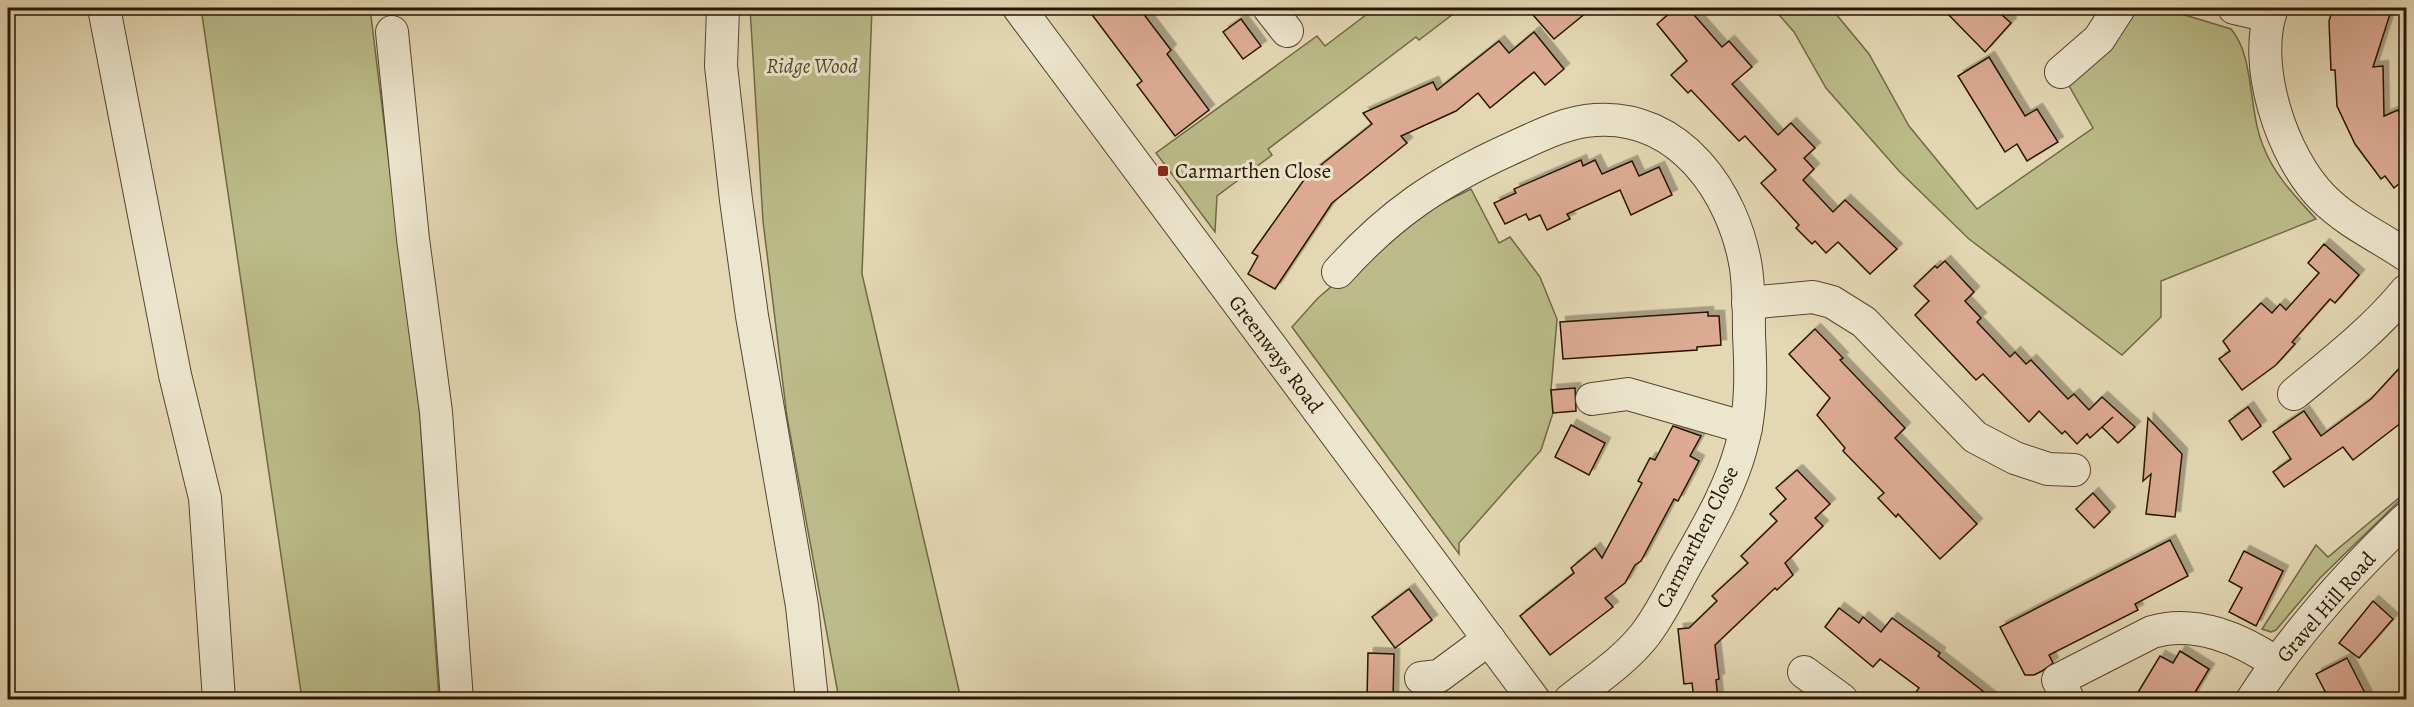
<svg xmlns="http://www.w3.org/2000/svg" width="2414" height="707" font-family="Alegreya,serif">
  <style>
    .green { fill: #bbbc89; stroke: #716946; stroke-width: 1.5 }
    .building { fill: #ddab94; stroke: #271602; stroke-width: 1.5; filter: url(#shadow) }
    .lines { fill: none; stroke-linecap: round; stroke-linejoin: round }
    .minor-casing { stroke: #56462e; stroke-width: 34 }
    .minor { stroke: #ede6ce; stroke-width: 32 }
    .poi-dot { fill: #8f2418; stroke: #ede6ce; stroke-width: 2 }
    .labels { text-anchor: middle; stroke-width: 6; stroke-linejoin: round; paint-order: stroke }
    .park-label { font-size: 21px; font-style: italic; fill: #53482a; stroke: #ede6ce }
    .poi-label { font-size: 21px; fill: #271602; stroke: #ede6ce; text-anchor: start }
    .street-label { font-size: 21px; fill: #271602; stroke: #ede6ce }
  </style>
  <defs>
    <filter id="shadow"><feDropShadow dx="5.5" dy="-5.5" stdDeviation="0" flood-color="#0004"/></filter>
  </defs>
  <rect width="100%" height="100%" fill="#e4d8b4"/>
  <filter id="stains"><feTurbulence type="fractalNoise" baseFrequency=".00333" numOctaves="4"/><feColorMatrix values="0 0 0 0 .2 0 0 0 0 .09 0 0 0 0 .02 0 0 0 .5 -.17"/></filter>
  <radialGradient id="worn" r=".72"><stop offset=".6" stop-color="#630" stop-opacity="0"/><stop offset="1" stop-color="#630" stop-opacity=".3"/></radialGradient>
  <g class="green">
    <polygon points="201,8 370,8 420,416 439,699 302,699"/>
    <polygon points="750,8 872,8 862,274 961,699 839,699 787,417 763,221"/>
    <polygon points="1375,8 1461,8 1419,40 1416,37 1268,149 1272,155 1217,196 1215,232 1156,153 1317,36 1325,46"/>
    <path d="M1773,8H1831L1869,54L1909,126L1977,209L2093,128L2068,84L2131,8H2162L2231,29C2255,56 2248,113 2264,148C2275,176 2296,197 2316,219L2161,281V317L2122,355L1969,239L1899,171L1826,88L1794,32Z"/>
    <polygon points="1471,189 1499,243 1510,237 1540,277 1557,319 1551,390 1553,413 1541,450 1459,543 1459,554 1292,327 1318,298 1410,219"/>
    <polygon points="2400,497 2398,502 2320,578 2276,630 2271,632 2262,629 2316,545 2328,557"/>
  </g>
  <g class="building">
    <polygon points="1087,8 1139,8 1171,50 1167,54 1209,110 1175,136 1137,85 1142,81"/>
    <polygon points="1527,8 1592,8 1554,39"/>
    <polygon points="1676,8 1688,8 1722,47 1729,41 1752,67 1732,84 1778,135 1791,123 1815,148 1804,158 1814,169 1803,180 1833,212 1845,200 1897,249 1870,274 1838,242 1826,253 1815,241 1812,244 1796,228 1799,225 1761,183 1776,170 1745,136 1739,141 1691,90 1688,93 1671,75 1687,61 1657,24"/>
    <polygon points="1942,8 1994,8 2011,23 1985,52"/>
    <polygon points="2333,8 2392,8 2373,67 2383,66 2384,116 2398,110 2406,127 2406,178 2394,188 2385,176 2381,179 2355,144 2337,106 2335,70 2331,70 2329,21"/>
    <polygon points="1241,19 1261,46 1243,59 1223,32"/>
    <polygon points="1534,32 1564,69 1545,85 1534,72 1490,108 1478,93 1456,111 1401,136 1407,143 1332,203 1275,289 1248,274 1258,256 1252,253 1306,177 1372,124 1363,113 1433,82 1437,90 1499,41 1509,53"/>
    <polygon points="1989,57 2025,116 2037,109 2058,142 2027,161 2017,144 2005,152 1958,76"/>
    <polygon points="1581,160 1583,166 1595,160 1602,174 1632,161 1639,176 1659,167 1672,195 1631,215 1620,190 1567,214 1570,219 1547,230 1540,215 1529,220 1526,214 1505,224 1494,203 1516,193 1514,189"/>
    <polygon points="2324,244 2359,275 2335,303 2330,299 2292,342 2295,344 2276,365 2242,390 2219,359 2230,351 2223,341 2261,303 2272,313 2280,304 2286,310 2319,273 2308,263"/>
    <polygon points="1945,261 1974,292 1965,301 1981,318 1977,322 2010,357 2015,352 2026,364 2031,360 2068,399 2074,394 2089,410 2102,397 2135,427 2118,443 2102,427 2113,417 2090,438 2087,434 2077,444 2065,431 2062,434 2039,411 2029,422 1983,374 1976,380 1915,315 1929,301 1914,286 1935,266 1937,268"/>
    <polygon points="1708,312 1708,316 1719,316 1721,345 1697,347 1697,350 1563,359 1560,322"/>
    <polygon points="1815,329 1843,358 1840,360 1905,428 1895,438 1977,524 1940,559 1898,514 1896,517 1878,498 1884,493 1843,451 1845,448 1817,415 1830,398 1789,354"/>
    <polygon points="2406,361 2406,419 2353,460 2343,447 2284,487 2273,472 2291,459 2273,432 2304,411 2321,436 2371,399"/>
    <polygon points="1575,388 1576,411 1553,413 1551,390"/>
    <polygon points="2248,407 2261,426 2242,440 2229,421"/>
    <polygon points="2148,418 2182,454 2175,517 2146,514 2151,474 2143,481"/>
    <polygon points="1571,425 1605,443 1589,475 1555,457"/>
    <polygon points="1673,426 1701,436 1690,456 1699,461 1678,501 1674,499 1641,561 1635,565 1625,583 1605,598 1613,607 1550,655 1520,616 1574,573 1571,568 1595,548 1602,558 1642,483 1638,481 1650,458 1655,460"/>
    <polygon points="1797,470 1830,504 1815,518 1823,526 1785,563 1793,575 1777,590 1775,588 1715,645 1719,679 1716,680 1718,699 1694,699 1692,683 1684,684 1678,629 1689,628 1717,601 1712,596 1748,563 1741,556 1777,521 1770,514 1786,499 1776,488"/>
    <polygon points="2093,493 2110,512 2094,528 2076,509"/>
    <polygon points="2170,540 2188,576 2135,604 2138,610 2049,655 2053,663 2042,671 2034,675 2025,675 2000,627"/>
    <polygon points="2244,551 2283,571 2256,626 2229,612 2242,588 2229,581"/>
    <polygon points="1409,589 1432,620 1395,648 1372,617"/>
    <polygon points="2373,601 2393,619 2359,658 2339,643"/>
    <polygon points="1839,608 1859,623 1863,617 1881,632 1892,618 1940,653 1938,656 1993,699 1911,699 1919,688 1880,659 1873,667 1825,627"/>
    <polygon points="2180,651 2209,669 2191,699 2134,699 2160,656 2173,663"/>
    <polygon points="1368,653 1394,654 1393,699 1367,699"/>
    <polygon points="2347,658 2368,699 2329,699 2316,674"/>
  </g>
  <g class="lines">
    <defs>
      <g id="minor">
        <polyline points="104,8 175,375 205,498 219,700"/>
        <polyline points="723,8 721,66 736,200 752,316 802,606 812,700"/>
        <polyline points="1019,8 1534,700"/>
        <polyline points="1269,8 1287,31"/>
        <polyline points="2234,8 2269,16"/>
        <path d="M2272,8C2251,64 2282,157 2323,198C2348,223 2378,236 2406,255"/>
        <polyline points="392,32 413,239 436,412 457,700"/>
        <polyline points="2061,72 2099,39 2119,8"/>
        <path d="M1338,272C1390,214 1438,182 1508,150C1537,137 1564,122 1595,120C1680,114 1734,193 1746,268C1749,290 1749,313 1749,335C1751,373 1752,411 1741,448C1729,492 1703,534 1681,574C1670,594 1659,617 1644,636C1624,661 1595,680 1570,700"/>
        <polyline points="1748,303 1813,297 1832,302 1864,322 1975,437 2015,458 2048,469 2074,470"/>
        <path d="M2294,394C2334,361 2373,331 2406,291"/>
        <polyline points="1592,399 1628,394 1746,428"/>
        <polyline points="1804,672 1842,700"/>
        <polyline points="1421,678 1439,676 1489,639"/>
        <path d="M2068,699L2058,680L2152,632C2195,619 2241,639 2276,663"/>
        <path d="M2252,700C2295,633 2349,573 2406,519"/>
      </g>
    </defs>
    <use href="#minor" class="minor-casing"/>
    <use href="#minor" class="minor"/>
  </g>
  <rect class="poi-dot" x="1157" y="165" width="12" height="12" rx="3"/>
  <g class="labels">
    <g class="park-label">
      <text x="812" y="73">Ridge Wood</text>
    </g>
    <g class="poi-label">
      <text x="1175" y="178">Carmarthen Close</text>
    </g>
    <g class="street-label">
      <text transform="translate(1276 354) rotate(53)" y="7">Greenways Road</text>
      <text transform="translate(1697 537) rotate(-63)" y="7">Carmarthen Close</text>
      <text transform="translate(2326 607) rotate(-49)" y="7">Gravel Hill Road</text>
    </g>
  </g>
  <rect width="2414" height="707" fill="none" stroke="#e4d8b4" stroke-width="30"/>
  <rect x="9" y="9" width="2396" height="689" fill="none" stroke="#271602" stroke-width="3"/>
  <rect x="15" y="15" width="2384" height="677" fill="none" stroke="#271602" stroke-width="1.5"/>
  <rect width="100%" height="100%" filter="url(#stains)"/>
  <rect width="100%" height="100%" fill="url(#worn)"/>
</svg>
